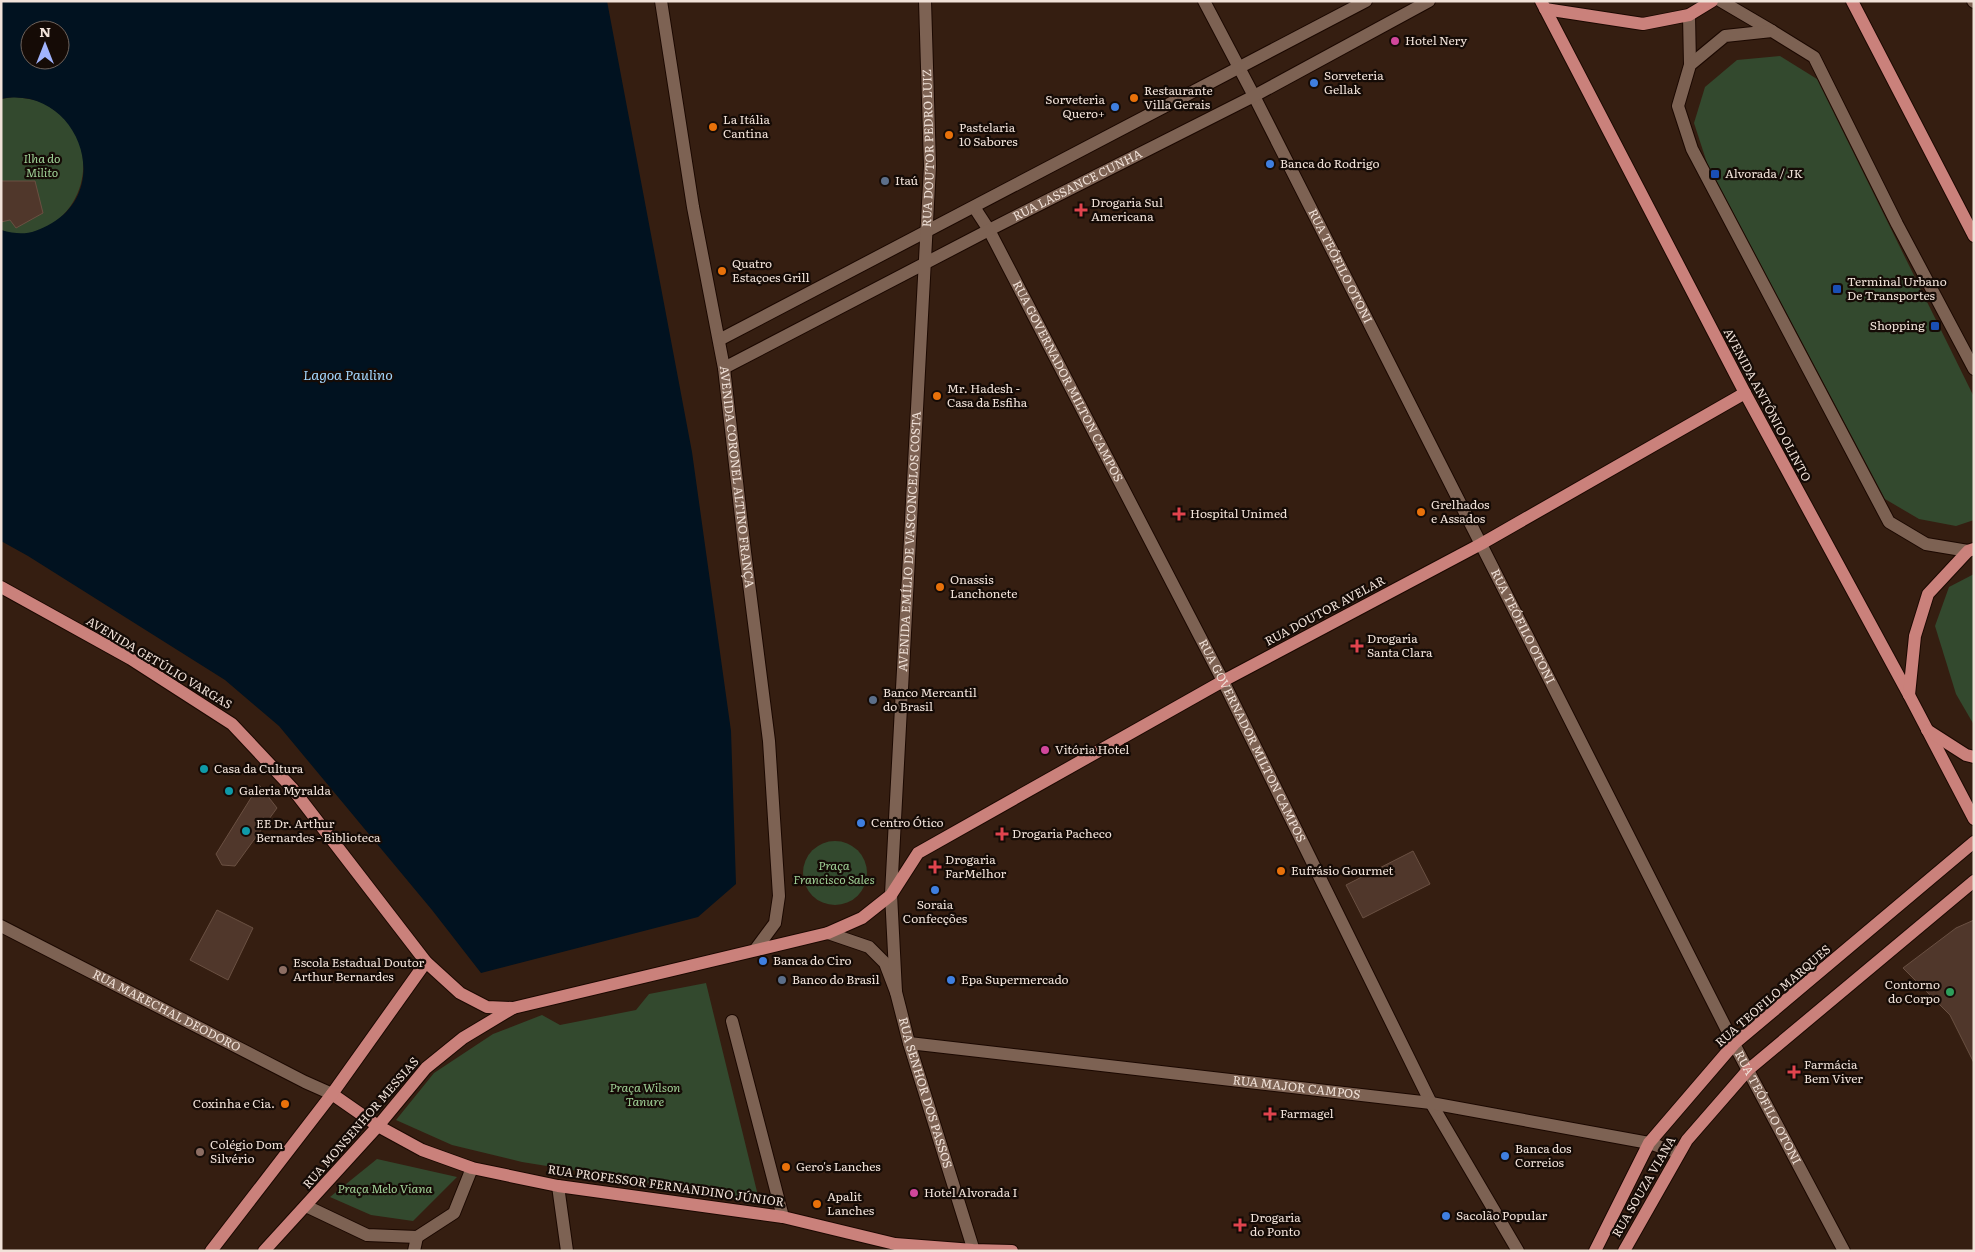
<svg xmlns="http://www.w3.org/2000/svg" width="1975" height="1252" font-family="Literata,serif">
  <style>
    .green { fill: #33492e }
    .water { fill: #011220; fill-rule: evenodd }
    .building { fill: #50372b; stroke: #6a5042 }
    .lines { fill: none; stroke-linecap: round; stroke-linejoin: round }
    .minor-casing { stroke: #1b0800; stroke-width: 14 }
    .major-casing { stroke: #1b0800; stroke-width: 14 }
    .minor { stroke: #7d6253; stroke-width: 12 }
    .major { stroke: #ca817b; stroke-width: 12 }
    .hotel-dot { fill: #d1479c; stroke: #150b06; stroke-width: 2 }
    .shop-dot { fill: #3f7fe0; stroke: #150b06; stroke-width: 2 }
    .food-dot { fill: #e8710a; stroke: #150b06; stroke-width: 2 }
    .transit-dot { fill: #1a4fb4; stroke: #150b06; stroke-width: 2 }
    .service-dot { fill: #5c6f8a; stroke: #150b06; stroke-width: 2 }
    .health-dot { fill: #e0444e; stroke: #150b06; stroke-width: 2 }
    .culture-dot { fill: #0f9aa8; stroke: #150b06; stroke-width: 2 }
    .education-dot { fill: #8d6e63; stroke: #150b06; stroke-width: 2 }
    .leisure-dot { fill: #2e9e5b; stroke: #150b06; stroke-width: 2 }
    .labels { text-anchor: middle; stroke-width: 4.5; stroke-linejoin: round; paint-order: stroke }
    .poi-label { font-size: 12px; fill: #f1e2d9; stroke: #150b06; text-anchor: start }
    .street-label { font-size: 12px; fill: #f1e2d9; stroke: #150b06 }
    .park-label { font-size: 12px; font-style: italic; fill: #9ecf95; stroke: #150b06 }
    .water-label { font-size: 14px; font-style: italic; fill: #a2d5fc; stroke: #150b06 }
  </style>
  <rect width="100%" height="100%" fill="#351e11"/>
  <g class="green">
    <polygon points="1780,56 1817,79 1974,397 1974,520 1956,526 1919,519 1885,499 1707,163 1694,123 1705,87 1737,60"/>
    <path d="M14,97C23,98 32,99 41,102C45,103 50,107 54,110C107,146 84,230 20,235C14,235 7,232 1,230V99Z"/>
    <polygon points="1974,574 1974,725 1956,694 1935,626 1949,587"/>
    <circle cx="835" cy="873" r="32"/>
    <polygon points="706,983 760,1204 634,1180 522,1162 452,1145 396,1120 434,1073 493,1034 542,1015 560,1025 636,1010 649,994"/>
    <polygon points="377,1159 457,1177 413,1221 371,1215 330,1197"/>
  </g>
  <path class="water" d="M1,1H607L692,452L731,731L736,884L698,917L481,973L432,910L279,726L225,680L28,556L1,541V230C22,236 33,234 52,223C116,185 74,84 1,99ZM30,30H60V60H30Z"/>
  <g class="building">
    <polygon points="1,181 35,181 43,213 16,228 10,220 1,222"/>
    <polygon points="259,785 277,808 235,866 222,865 216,854"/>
    <polygon points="1413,851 1430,884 1363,918 1346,885"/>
    <polygon points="217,910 253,928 228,980 190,960"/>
    <polygon points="1974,920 1974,1063 1950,1015 1903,968 1956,928"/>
  </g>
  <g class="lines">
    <defs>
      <g id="minor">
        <path id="s1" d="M661,1L693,207L724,368L745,552L769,741L779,896L775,923L755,950"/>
        <path id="s2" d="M1204,1L1254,96L1734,1044L1844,1251"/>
        <polyline points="1721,1 1772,31"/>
        <polyline points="1973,1 1974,2"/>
        <polyline points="1689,15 1690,65"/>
        <path id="s3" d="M974,207L989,230L1223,681L1431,1103L1518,1251"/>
        <polyline points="719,340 1366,1"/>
        <path id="s4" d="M724,368L989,230L1254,96L1429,1"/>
        <polyline points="1968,551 1926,544 1889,522 1692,149 1678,106 1690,65 1725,36 1772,31 1814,57 1897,224 1974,369"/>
        <path id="s5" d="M1,926L305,1082L332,1094"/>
        <path id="s6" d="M828,933L869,947L885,963L896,992L909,1043L974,1251"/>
        <path id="s7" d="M896,992L891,894L930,166L925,1"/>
        <polyline points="732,1021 783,1217"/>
        <path id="s8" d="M909,1043L1431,1103L1649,1143L1679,1153"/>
        <polyline points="558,1186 567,1251"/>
        <polyline points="306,1206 367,1235 417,1237 454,1213 472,1168"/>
        <polyline points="414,1251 417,1237"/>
      </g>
      <g id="major">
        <polyline points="1541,1 1745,393 1909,695 1974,819"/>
        <polyline points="1852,1 1974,236"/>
        <polyline points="1545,9 1643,24 1689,15 1712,1"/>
        <polyline points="1,587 131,659 232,724 292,788 426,962 460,993 487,1007 513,1008 828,933 862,918 891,895 918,853 1223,681 1481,544 1745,393"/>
        <polyline points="1909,695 1915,636 1928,594 1968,551 1974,549"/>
        <polyline points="1927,730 1966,755 1974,757"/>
        <polyline points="332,1094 378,1126 422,1150 472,1168 558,1186 783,1217 895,1244 973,1250 1012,1251"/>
        <polyline points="211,1251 332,1094 426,962"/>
        <polyline points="264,1251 378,1126 426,1068 463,1038 513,1008"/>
        <polyline points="1595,1251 1649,1143 1734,1044 1974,842"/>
        <polyline points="1624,1251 1687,1140 1748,1070 1974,881"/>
      </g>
    </defs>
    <use href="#minor" class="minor-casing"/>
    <use href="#major" class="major-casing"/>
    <use href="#minor" class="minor"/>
    <use href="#major" class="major"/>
  </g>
  <g class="hotel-dot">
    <circle cx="1395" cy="41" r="5"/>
    <circle cx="1045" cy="750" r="5"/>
    <circle cx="914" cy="1193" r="5"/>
  </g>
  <g class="shop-dot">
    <circle cx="1314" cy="83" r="5"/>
    <circle cx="1115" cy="107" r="5"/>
    <circle cx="1270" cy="164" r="5"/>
    <circle cx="861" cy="823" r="5"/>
    <circle cx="935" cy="890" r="5"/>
    <circle cx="763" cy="961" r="5"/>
    <circle cx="951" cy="980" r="5"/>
    <circle cx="1505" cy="1156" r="5"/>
    <circle cx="1446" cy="1216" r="5"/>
  </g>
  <g class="food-dot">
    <circle cx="1134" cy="98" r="5"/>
    <circle cx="713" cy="127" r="5"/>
    <circle cx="949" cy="135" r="5"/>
    <circle cx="722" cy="271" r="5"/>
    <circle cx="937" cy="396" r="5"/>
    <circle cx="1421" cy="512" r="5"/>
    <circle cx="940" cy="587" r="5"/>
    <circle cx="1281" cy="871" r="5"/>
    <circle cx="285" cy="1104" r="5"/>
    <circle cx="786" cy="1167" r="5"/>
    <circle cx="817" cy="1204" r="5"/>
  </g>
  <g class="transit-dot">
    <rect x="1710" y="169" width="10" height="10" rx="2.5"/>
    <rect x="1832" y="284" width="10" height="10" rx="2.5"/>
    <rect x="1930" y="321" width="10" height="10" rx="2.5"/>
  </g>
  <g class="service-dot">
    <circle cx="885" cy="181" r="5"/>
    <circle cx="873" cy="700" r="5"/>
    <circle cx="782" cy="980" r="5"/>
  </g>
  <g class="health-dot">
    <path d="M1078.5 202.5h5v5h5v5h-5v5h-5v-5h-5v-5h5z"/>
    <path d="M1176.5 506.5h5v5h5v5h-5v5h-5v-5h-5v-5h5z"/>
    <path d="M1354.5 638.5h5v5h5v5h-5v5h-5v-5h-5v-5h5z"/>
    <path d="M999.5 826.5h5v5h5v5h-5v5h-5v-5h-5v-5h5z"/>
    <path d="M932.5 859.5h5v5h5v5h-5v5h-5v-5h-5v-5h5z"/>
    <path d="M1791.5 1064.5h5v5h5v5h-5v5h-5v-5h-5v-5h5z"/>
    <path d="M1267.5 1106.5h5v5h5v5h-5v5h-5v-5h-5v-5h5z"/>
    <path d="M1237.5 1217.5h5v5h5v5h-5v5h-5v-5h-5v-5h5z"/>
  </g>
  <g class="culture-dot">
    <circle cx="204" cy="769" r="5"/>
    <circle cx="229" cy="791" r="5"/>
    <circle cx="246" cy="831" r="5"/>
  </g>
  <g class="education-dot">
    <circle cx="283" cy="970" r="5"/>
    <circle cx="200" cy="1152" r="5"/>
  </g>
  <circle class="leisure-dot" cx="1950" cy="992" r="5"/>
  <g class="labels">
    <g class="poi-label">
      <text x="1405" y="45">Hotel Nery</text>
      <text x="1324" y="80">Sorveteria<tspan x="1324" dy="14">Gellak</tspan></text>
      <text x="1144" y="95">Restaurante<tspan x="1144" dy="14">Villa Gerais</tspan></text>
      <text x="1105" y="104" text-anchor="end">Sorveteria<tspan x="1105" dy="14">Quero+</tspan></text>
      <text x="723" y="124">La Itália<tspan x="723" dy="14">Cantina</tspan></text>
      <text x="959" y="132">Pastelaria<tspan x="959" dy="14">10 Sabores</tspan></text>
      <text x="1280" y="168">Banca do Rodrigo</text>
      <text x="1725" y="178">Alvorada / JK</text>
      <text x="895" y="185">Itaú</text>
      <text x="1091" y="207">Drogaria Sul<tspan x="1091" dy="14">Americana</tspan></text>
      <text x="732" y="268">Quatro<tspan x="732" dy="14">Estaçoes Grill</tspan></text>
      <text x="1847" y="286">Terminal Urbano<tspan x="1847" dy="14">De Transportes</tspan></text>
      <text x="1925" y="330" text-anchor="end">Shopping</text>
      <text x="947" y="393">Mr. Hadesh -<tspan x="947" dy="14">Casa da Esfiha</tspan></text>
      <text x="1431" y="509">Grelhados<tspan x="1431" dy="14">e Assados</tspan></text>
      <text x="1190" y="518">Hospital Unimed</text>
      <text x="950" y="584">Onassis<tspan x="950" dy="14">Lanchonete</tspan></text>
      <text x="1367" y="643">Drogaria<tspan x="1367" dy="14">Santa Clara</tspan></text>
      <text x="883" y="697">Banco Mercantil<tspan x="883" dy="14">do Brasil</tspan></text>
      <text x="1055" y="754">Vitória Hotel</text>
      <text x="214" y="773">Casa da Cultura</text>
      <text x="239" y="795">Galeria Myralda</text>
      <text x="871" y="827">Centro Ótico</text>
      <text x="256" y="828">EE Dr. Arthur<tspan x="256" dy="14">Bernardes - Biblioteca</tspan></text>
      <text x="1012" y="838">Drogaria Pacheco</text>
      <text x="945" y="864">Drogaria<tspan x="945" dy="14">FarMelhor</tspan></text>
      <text x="1291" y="875">Eufrásio Gourmet</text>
      <text x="935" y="909" text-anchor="middle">Soraia<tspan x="935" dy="14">Confecções</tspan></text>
      <text x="773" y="965">Banca do Ciro</text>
      <text x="293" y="967">Escola Estadual Doutor<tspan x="293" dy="14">Arthur Bernardes</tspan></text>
      <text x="792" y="984">Banco do Brasil</text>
      <text x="961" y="984">Epa Supermercado</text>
      <text x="1940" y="989" text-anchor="end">Contorno<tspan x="1940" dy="14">do Corpo</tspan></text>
      <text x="1804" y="1069">Farmácia<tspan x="1804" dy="14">Bem Viver</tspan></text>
      <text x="275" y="1108" text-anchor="end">Coxinha e Cia.</text>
      <text x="1280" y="1118">Farmagel</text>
      <text x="210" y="1149">Colégio Dom<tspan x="210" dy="14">Silvério</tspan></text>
      <text x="1515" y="1153">Banca dos<tspan x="1515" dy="14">Correios</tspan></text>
      <text x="796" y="1171">Gero's Lanches</text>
      <text x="924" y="1197">Hotel Alvorada I</text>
      <text x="827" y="1201">Apalit<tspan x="827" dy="14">Lanches</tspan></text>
      <text x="1456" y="1220">Sacolão Popular</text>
      <text x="1250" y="1222">Drogaria<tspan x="1250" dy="14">do Ponto</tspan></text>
    </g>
    <g class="street-label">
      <text dy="4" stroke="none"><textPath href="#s7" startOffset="845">RUA DOUTOR PEDRO LUIZ</textPath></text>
      <text dy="4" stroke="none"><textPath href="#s4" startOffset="398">RUA LASSANCE CUNHA</textPath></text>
      <text dy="4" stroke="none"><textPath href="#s2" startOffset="298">RUA TEÓFILO OTONI</textPath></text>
      <text dy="4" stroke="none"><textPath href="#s3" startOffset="198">RUA GOVERNADOR MILTON CAMPOS</textPath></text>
      <text transform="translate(1767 405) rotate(62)" y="4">AVENIDA ANTÔNIO OLINTO</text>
      <text dy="4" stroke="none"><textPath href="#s1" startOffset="482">AVENIDA CORONEL ALTINO FRANÇA</textPath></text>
      <text dy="4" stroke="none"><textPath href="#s7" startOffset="451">AVENIDA EMÍLIO DE VASCONCELOS COSTA</textPath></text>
      <text transform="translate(1325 611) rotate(-28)" y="4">RUA DOUTOR AVELAR</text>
      <text dy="4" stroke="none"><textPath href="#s2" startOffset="702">RUA TEÓFILO OTONI</textPath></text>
      <text transform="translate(159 663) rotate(31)" y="4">AVENIDA GETÚLIO VARGAS</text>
      <text dy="4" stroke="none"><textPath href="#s3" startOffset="602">RUA GOVERNADOR MILTON CAMPOS</textPath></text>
      <text transform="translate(1773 996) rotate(-41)" y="4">RUA TEOFILO MARQUES</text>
      <text dy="4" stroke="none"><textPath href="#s5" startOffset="186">RUA MARECHAL DEODORO</textPath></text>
      <text dy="4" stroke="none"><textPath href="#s8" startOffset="390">RUA MAJOR CAMPOS</textPath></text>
      <text dy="4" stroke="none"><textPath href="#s6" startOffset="202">RUA SENHOR DOS PASSOS</textPath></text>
      <text dy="4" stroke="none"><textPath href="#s2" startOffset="1242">RUA TEÓFILO OTONI</textPath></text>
      <text transform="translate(361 1123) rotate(-49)" y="4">RUA MONSENHOR MESSIAS</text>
      <text transform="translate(666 1186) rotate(8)" y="4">RUA PROFESSOR FERNANDINO JÚNIOR</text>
      <text transform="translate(1644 1187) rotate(-60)" y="4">RUA SOUZA VIANA</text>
    </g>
    <g class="park-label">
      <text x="42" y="163">Ilha do<tspan x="42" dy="14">Milito</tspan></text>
      <text x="834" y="870">Praça<tspan x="834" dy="14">Francisco Sales</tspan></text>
      <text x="645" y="1092">Praça Wilson<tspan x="645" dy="14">Tanure</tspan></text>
      <text x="385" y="1193">Praça Melo Viana</text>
    </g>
    <g class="water-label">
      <text x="348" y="380">Lagoa Paulino</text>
    </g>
  </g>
  <rect width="1975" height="1252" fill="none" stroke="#f1e2d9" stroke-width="5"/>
  <g transform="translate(45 45)"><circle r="24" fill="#150b06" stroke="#6d615a"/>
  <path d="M0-4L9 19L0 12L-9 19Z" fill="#a0b3fd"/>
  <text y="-8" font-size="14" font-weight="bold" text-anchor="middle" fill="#f1e2d9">N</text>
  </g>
</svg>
